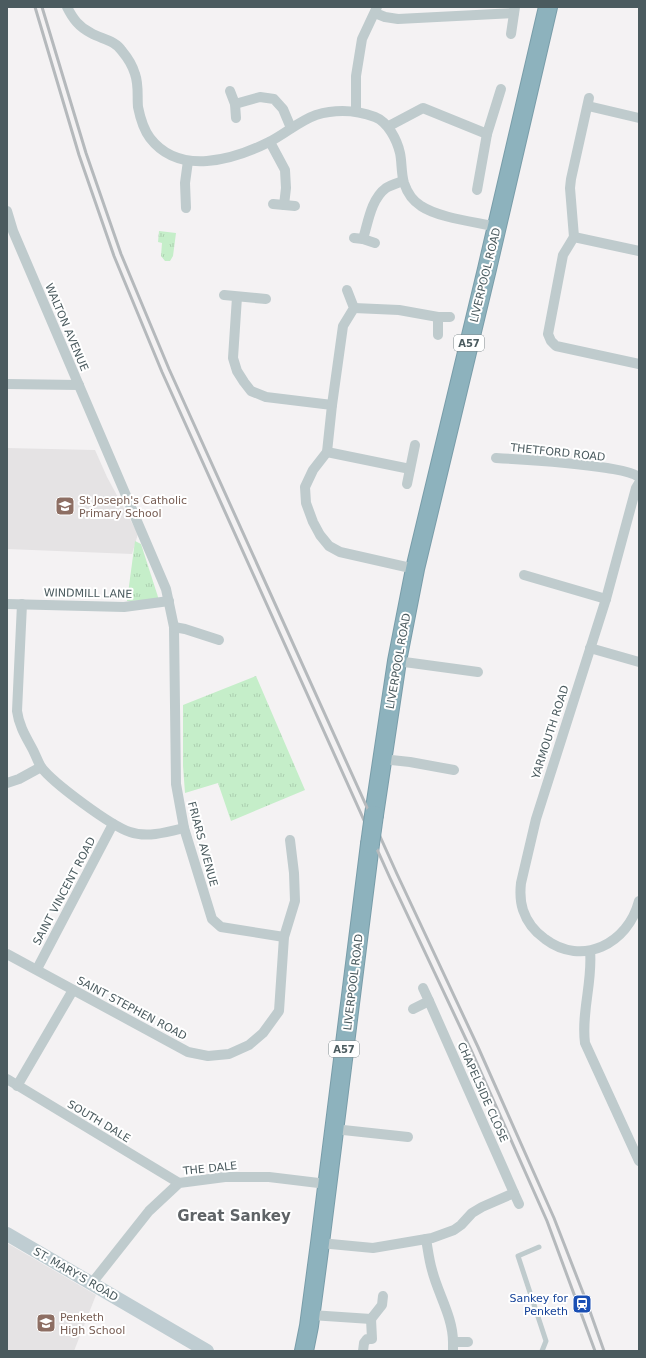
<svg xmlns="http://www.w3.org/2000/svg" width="646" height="1358" font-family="'DejaVu Sans',sans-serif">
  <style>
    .education { fill: #e5e3e4 }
    .grass { fill: url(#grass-tufts) }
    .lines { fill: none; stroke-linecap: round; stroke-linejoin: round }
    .highway-casing { stroke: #799da9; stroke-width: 20 }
    .lane { stroke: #bfcbcd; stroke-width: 5 }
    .street { stroke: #bfcbcd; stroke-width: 10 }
    .secondary { stroke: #bfcdd2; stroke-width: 14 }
    .highway { stroke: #8db2bd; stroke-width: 18 }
    .rail { stroke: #b5b9bc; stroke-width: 3 }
    .highway-bridge-casing { stroke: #799da9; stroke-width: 20; stroke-linecap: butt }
    .highway-bridge { stroke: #8db2bd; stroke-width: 18 }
    .labels { text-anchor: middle; stroke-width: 4; stroke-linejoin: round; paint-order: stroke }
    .shield { fill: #fff; stroke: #818c8f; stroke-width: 1 }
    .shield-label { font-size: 10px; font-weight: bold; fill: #4b5b5f }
    .street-label { font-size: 11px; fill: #4b5b5f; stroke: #fff }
    .education-label { font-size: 11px; fill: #785e54; stroke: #fff; text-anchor: start }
    .transit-label { font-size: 11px; fill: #164399; stroke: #fff; text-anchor: end }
    .district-label { font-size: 15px; font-weight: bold; fill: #5f6467; stroke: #fff }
  </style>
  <defs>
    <pattern id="grass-tufts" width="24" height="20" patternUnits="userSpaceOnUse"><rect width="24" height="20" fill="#c5eec9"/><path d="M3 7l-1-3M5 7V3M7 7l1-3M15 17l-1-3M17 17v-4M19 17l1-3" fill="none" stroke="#abceaf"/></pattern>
  </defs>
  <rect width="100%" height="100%" fill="#f4f2f3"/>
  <g class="education">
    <polygon points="7,448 95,450 107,477 138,534 132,554 7,549"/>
    <polygon points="7,1243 96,1295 74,1351 7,1351"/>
  </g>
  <g class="grass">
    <polygon points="159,231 176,233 173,256 170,261 165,261 161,256 162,243 158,242"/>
    <polygon points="135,541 141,544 159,600 127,601"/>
    <polygon points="256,676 305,790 231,821 218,783 185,793 183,766 183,705"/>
  </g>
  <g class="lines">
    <defs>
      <g id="highway">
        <polyline points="374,815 397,661 415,569 487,269 548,7"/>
        <polyline points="304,1351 309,1326 320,1243 370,844"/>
      </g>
    </defs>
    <use href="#highway" class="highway-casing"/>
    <polyline class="lane" points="539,1247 518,1256 546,1341 542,1351"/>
    <g class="street">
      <path d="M67,7C73,19 79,27 91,33C101,39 115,40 122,51C127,57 133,67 135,74C139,85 137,96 138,107C140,117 144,130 150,138C179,176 233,160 269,142C285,134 299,121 316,115C336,109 356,110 375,117C388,122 397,140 400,153C402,162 401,173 404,183C407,192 413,201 421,206C439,218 476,222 497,227"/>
      <polyline points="375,13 385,17 398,19 514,13"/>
      <polyline points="511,34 515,7"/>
      <polyline points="230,91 235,104 236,118"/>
      <polyline points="235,104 260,97 274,99 283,109 291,128"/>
      <polyline points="588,106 639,118"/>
      <polyline points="356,111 356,76 362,39 377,7"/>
      <polyline points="389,126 423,108 487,134"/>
      <polyline points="270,142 285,170 286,188 284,205"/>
      <polyline points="477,190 487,134 501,89"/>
      <polyline points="273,204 295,206"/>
      <polyline points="186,208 185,183 188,161"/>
      <polyline points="7,211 13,231 166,589 174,627 176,784 184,828 212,919 221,927 284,937"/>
      <polyline points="574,237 570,188 571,179 589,98"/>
      <polyline points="354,238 363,239 375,243"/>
      <path d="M363,239C368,223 371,199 386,188C391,185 398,183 403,181"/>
      <polyline points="639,251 574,237 563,255 548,334 551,341 556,346 639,364"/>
      <polyline points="224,295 266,299"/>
      <polyline points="237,297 233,358 237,371 244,382 251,391 266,397 332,405 327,452 313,470 305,487 306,503 313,522 320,535 329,546 340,552 415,569"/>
      <polyline points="354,308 399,310 438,317"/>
      <polyline points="438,335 438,317 450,317"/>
      <polyline points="7,384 79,385"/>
      <polyline points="332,405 343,326 354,308 347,290"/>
      <polyline points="327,452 410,469"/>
      <path d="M496,458C533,460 570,462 607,468C617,470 630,471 639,477"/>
      <path d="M639,483L636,488L606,599L536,819L521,883C520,892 520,901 523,910C527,922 535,932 545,939C582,967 628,944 639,901"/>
      <polyline points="407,484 415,445"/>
      <polyline points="524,575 606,599"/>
      <polyline points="7,604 124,607 169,601"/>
      <path d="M22,604L17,711C19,726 26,737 33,750C36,756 38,762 41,767C53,783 111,826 130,832C147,838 168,832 184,828"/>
      <polyline points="174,627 185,629 219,640"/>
      <polyline points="590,648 639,662"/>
      <polyline points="397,661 478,672"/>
      <polyline points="382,759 410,762 454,770"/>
      <polyline points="7,783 19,779 41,767"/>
      <path d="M590,951C593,981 581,1012 585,1043L639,1161"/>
      <polyline points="7,954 188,1052 208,1056 229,1054 249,1045 263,1033 279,1011 284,937 295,901 294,873 290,840"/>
      <polyline points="37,969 113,824"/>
      <polyline points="413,1009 429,1001 423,988"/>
      <polyline points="7,1079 179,1183"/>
      <polyline points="17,1086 73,990"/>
      <polyline points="334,1129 408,1137"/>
      <polyline points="514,1193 519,1204"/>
      <path d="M426,1239C428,1250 429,1260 432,1270C438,1294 453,1317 453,1342"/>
      <polyline points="320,1243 373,1248 432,1238 454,1230 461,1225 472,1213 482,1207 514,1193 429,1001"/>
      <polyline points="92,1283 149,1211 179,1183 225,1177 269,1177 327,1184"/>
      <polyline points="311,1315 371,1319 382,1305 383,1296"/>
      <polyline points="363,1351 364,1343 367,1339 372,1339 371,1319"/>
      <polyline points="453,1351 453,1342 468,1342"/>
    </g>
    <polyline class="secondary" points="7,1234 207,1351"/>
    <use href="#highway" class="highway"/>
    <g class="rail">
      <polyline points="35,7 79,155 114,256 162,372 390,878 471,1050 547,1221 595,1351"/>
      <polyline points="42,7 86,153 121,254 169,369 397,874 478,1047 554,1218 587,1303 604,1351"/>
    </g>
    <defs>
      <polyline id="highway-bridge" points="370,844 374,815"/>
    </defs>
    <use href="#highway-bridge" class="highway-bridge-casing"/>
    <use href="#highway-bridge" class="highway-bridge"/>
  </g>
  <defs>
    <symbol id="school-square" viewBox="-11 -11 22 22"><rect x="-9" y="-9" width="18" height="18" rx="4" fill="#8d6e63" stroke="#fff"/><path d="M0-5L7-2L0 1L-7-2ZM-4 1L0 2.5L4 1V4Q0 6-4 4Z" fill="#fff"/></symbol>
    <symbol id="station-square" viewBox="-11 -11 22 22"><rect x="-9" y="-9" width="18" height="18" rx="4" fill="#1a4fb4" stroke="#fff"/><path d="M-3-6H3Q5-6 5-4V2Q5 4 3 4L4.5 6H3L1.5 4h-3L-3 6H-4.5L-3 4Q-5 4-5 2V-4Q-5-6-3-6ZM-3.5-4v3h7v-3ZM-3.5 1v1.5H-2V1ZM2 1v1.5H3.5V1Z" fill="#fff"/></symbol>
  </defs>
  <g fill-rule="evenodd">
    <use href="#school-square" x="54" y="495" width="22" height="22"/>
    <use href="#station-square" x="571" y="1293" width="22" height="22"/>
    <use href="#school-square" x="35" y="1312" width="22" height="22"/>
  </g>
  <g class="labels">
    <g class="shield">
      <rect x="454" y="335" width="30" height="16" rx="3"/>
      <rect x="329" y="1041" width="30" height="16" rx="3"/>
    </g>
    <g class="shield-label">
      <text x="469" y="347">A57</text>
      <text x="344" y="1053">A57</text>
    </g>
    <g class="street-label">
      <text transform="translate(485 275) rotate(-76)" y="4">LIVERPOOL ROAD</text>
      <text transform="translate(67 327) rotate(67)" y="4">WALTON AVENUE</text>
      <text transform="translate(558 452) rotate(6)" y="4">THETFORD ROAD</text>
      <text transform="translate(88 593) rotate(1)" y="4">WINDMILL LANE</text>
      <text transform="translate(398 661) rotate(-80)" y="4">LIVERPOOL ROAD</text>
      <text transform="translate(550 732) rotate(-72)" y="4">YARMOUTH ROAD</text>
      <text transform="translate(203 844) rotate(75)" y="4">FRIARS AVENUE</text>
      <text transform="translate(64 891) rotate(-62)" y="4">SAINT VINCENT ROAD</text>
      <text transform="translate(353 982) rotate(-83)" y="4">LIVERPOOL ROAD</text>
      <text transform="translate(132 1008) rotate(28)" y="4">SAINT STEPHEN ROAD</text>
      <text transform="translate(483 1092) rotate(66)" y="4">CHAPELSIDE CLOSE</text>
      <text transform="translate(99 1121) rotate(31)" y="4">SOUTH DALE</text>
      <text transform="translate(210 1168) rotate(-6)" y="4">THE DALE</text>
      <text transform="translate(76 1274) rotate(30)" y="4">ST. MARY'S ROAD</text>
    </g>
    <g class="education-label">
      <text x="79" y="504">St Joseph's Catholic<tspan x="79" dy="13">Primary School</tspan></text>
      <text x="60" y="1321">Penketh<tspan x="60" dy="13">High School</tspan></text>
    </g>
    <g class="transit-label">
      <text x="568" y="1302">Sankey for<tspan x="568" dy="13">Penketh</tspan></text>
    </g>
    <g class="district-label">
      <text x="234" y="1221">Great Sankey</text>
    </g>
  </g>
  <rect width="646" height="1358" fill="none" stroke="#4b5b5f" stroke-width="16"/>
</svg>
